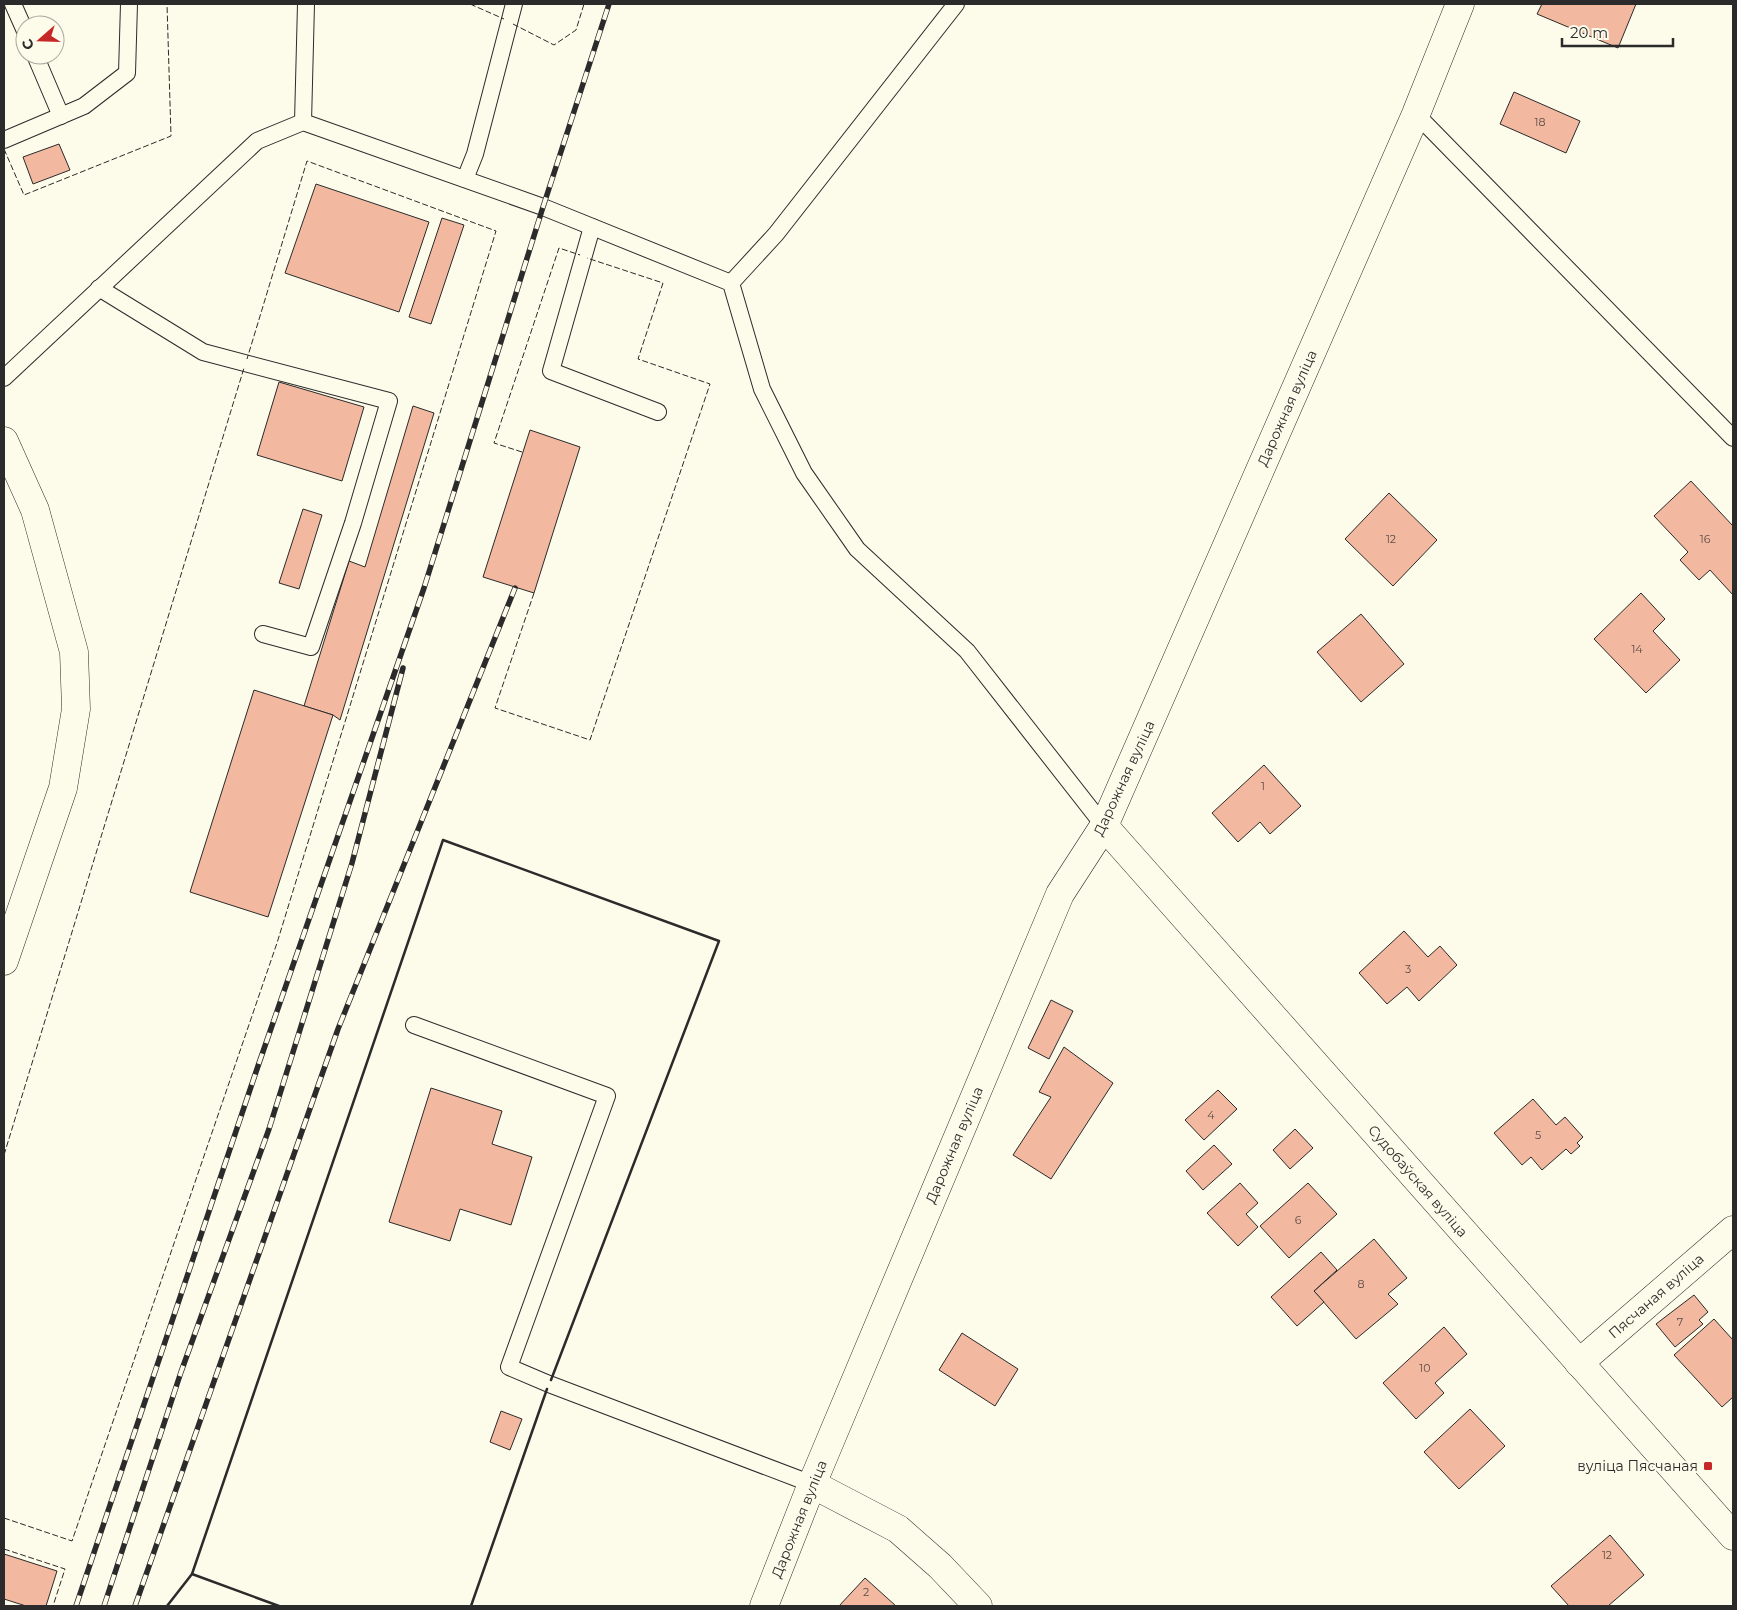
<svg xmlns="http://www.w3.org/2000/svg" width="1737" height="1610" font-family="Montserrat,sans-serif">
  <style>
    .building { fill: #f2b8a0; stroke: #2b2b2b }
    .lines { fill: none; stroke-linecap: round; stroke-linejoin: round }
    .service-casing { stroke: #2b2b2b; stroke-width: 18 }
    .minor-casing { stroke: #2b2b2b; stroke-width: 29 }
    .secondary-casing { stroke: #2b2b2b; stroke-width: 29 }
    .service { stroke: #fdfbea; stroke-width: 16 }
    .minor { stroke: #fdfbea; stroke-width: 28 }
    .secondary { stroke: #fdfbea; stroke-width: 28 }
    .rail-casing { stroke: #2b2b2b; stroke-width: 5.5 }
    .rail { stroke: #fdfbea; stroke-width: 4; stroke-dasharray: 11; stroke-linecap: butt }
    .fence { stroke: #2b2b2b; stroke-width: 1; stroke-dasharray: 6 2.5; stroke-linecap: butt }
    .wall { stroke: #2b2b2b; stroke-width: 2.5 }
    .poi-dot { fill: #c62828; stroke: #fdfbea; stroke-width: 2 }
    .labels { text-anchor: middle; stroke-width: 4; stroke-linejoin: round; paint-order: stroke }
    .number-label { font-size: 11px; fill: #5d4e48 }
    .street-label { font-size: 14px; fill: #2b2b2b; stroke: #fdfbea }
    .poi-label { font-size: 14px; fill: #2b2b2b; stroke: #fdfbea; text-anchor: end }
  </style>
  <rect width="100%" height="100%" fill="#fdfbea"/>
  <g class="building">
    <polygon points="1542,4 1636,4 1618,48 1537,14"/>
    <polygon points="1514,92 1580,121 1566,153 1500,124"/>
    <polygon points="59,144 70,170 33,184 23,157"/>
    <polygon points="316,184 429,222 399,312 285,273"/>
    <polygon points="442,218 464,225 431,324 409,317"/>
    <polygon points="279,382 364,407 342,481 257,455"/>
    <polygon points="413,406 434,413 340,720 333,715 304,706 349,561 365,567"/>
    <polygon points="530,430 580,447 534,593 483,577"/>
    <polygon points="1691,481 1733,526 1733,595 1710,570 1699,580 1680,560 1688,552 1654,516"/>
    <polygon points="1389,493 1437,540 1393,586 1345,539"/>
    <polygon points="303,509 322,515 299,589 279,583"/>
    <polygon points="1641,593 1665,619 1653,631 1680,660 1646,693 1594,639"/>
    <polygon points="1361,614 1404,664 1361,702 1317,652"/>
    <polygon points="254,690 333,715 268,917 190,892"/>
    <polygon points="1264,765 1301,806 1270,834 1260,822 1238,842 1212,813"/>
    <polygon points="1404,931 1428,957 1440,946 1457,965 1419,1001 1407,987 1387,1004 1359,973"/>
    <polygon points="1051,1000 1073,1011 1049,1059 1028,1048"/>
    <polygon points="1064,1047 1113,1083 1051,1179 1013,1155 1051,1097 1039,1092"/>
    <polygon points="431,1088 502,1111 492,1144 532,1157 511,1225 460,1209 450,1241 389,1222"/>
    <polygon points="1218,1090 1237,1109 1204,1140 1185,1120"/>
    <polygon points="1533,1099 1556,1125 1565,1117 1583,1137 1577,1143 1580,1146 1571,1154 1566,1149 1542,1170 1531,1157 1522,1165 1494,1133"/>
    <polygon points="1295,1129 1313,1148 1290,1169 1273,1150"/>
    <polygon points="1214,1145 1232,1164 1203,1190 1186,1171"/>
    <polygon points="1240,1183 1258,1203 1246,1214 1258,1227 1238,1246 1207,1213"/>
    <polygon points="1308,1183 1337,1214 1289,1258 1260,1226"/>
    <polygon points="1374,1239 1407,1278 1388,1294 1398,1304 1356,1339 1314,1291"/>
    <polygon points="1321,1252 1337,1270 1314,1291 1324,1302 1297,1326 1271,1297"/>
    <polygon points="1694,1295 1708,1312 1699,1320 1703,1324 1675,1347 1656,1324"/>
    <polygon points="1714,1319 1733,1340 1733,1397 1722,1407 1674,1355"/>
    <polygon points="1444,1327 1467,1354 1435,1383 1444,1393 1416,1419 1383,1383"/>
    <polygon points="962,1333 1018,1369 995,1406 939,1370"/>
    <polygon points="1470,1409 1505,1446 1459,1489 1424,1452"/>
    <polygon points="501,1411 522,1419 510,1450 490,1442"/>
    <polygon points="1610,1535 1644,1575 1608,1606 1569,1606 1551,1586"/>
    <polygon points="4,1554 57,1571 46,1606 26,1606 4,1599"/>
    <polygon points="865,1578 896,1606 839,1606"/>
  </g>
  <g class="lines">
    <defs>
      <g id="service">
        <polyline points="13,4 25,31"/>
        <polyline points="35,55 61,116"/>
        <polyline points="1416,114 1733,438"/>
        <polyline points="303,122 306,4"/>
        <polyline points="4,140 84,106 127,73 129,4"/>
        <polyline points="465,179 475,154 514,4"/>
        <polyline points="592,227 551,371 658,412"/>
        <polyline points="731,283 776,234 956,4"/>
        <polyline points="99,288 203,352 389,401 353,523 311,647 263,634"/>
        <polyline points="4,378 257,141 303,122 543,207 731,283 762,389 804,473 857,549 967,651 1104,826"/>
        <polyline points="414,1025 607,1096 509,1367 549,1384 812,1484"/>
      </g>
      <g id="minor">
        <polyline points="1104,826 1733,1536"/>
        <polyline points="1579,1363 1733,1230"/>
        <polyline points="812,1484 898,1529 940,1566 978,1606"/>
        <polyline points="764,1606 812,1484 1060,894 1104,826 1416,114 1460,4"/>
      </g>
      <polyline id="secondary" points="4,441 35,510 74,652 76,709 63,788 4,961"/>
    </defs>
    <use href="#service" class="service-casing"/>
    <use href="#minor" class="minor-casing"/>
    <use href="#secondary" class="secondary-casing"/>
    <use href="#service" class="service"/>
    <use href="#minor" class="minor"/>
    <use href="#secondary" class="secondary"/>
    <defs>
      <g id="rail">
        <polyline points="76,1606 258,1066 424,588 543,207 609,4"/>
        <polyline points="104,1606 181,1372 269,1129 352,863 403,668"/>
        <polyline points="135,1606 338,1029 515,588"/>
      </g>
    </defs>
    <use href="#rail" class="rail-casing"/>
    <use href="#rail" class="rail"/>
    <g class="fence">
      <polyline points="470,4 504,19"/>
      <polyline points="513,24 554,45 576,30 584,4"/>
      <polyline points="4,149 24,195 171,136 167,4"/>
      <polyline points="522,452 494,443 559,248 580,255"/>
      <polyline points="534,593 495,708 590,740 710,384 638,359 663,283 587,258"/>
      <polyline points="4,1155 244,368"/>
      <polyline points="4,1518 72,1541 277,943 496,231 307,161 247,359"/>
      <polyline points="4,1549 65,1569 53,1606"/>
    </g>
    <g class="wall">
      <polyline points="167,1606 192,1574"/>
      <polyline points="279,1606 192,1574 443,840 719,941 551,1380"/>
      <polyline points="471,1606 547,1389"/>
    </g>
  </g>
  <rect class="poi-dot" x="1703" y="1461" width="10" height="10" rx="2.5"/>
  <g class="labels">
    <g class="number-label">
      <text x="1540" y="126">18</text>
      <text x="1391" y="543">12</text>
      <text x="1705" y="543">16</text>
      <text x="1637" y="653">14</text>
      <text x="1263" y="790">1</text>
      <text x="1408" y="973">3</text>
      <text x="1211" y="1119">4</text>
      <text x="1538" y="1139">5</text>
      <text x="1298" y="1224">6</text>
      <text x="1361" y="1288">8</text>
      <text x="1680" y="1326">7</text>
      <text x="1425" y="1372">10</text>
      <text x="1607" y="1559">12</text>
      <text x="866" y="1596">2</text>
    </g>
    <g class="street-label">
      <text transform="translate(1287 408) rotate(-66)" y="5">Дарожная вуліца</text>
      <text transform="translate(1124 778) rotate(-65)" y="5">Дарожная вуліца</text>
      <text transform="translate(954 1145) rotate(-67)" y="5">Дарожная вуліца</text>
      <text transform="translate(1418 1181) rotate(49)" y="5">Судобаўская вуліца</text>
      <text transform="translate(1656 1296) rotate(-41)" y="5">Пясчаная вуліца</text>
      <text transform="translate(799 1519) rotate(-68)" y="5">Дарожная вуліца</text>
    </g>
    <g class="poi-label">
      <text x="1698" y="1471">вуліца Пясчаная</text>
    </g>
  </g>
  <rect width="1737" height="1610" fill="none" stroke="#2b2b2b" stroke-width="10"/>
  <g transform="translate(40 40) rotate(250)"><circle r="24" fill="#fdfbea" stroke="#a9a89e"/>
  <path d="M0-4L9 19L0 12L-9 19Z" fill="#c62828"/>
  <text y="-8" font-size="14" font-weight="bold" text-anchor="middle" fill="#2b2b2b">С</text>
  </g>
  <path d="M1562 38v8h111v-8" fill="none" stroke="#2b2b2b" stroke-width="2.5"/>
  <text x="1570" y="38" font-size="15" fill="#2b2b2b" stroke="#fdfbea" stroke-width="4" paint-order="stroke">20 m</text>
</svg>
